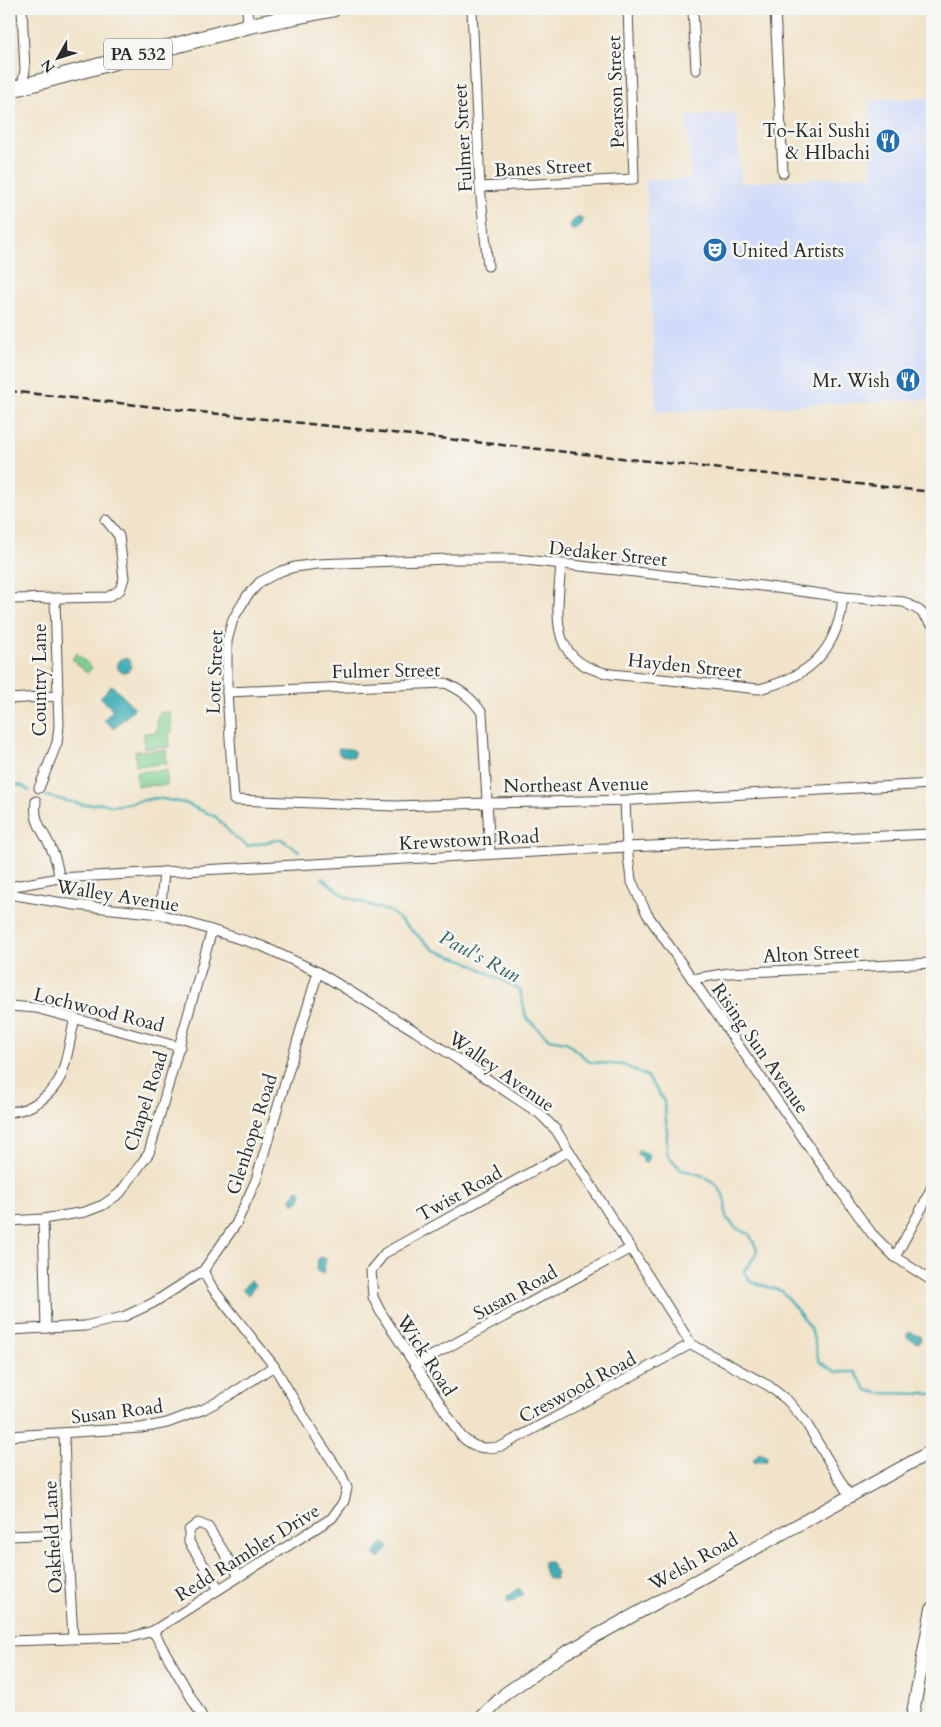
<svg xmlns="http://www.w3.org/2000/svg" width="941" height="1727" font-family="Cardo,serif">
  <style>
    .built { fill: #cfdaf9 }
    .green { fill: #7dce90; stroke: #547c5e }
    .water { fill: #39abb3; stroke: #326b6f }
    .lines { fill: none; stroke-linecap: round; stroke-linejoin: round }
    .stream { stroke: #39abb3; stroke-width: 2.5 }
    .street-casing { stroke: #494743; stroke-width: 11 }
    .secondary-casing { stroke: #494743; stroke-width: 14 }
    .primary-casing { stroke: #494743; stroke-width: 17 }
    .street { stroke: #fff; stroke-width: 9 }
    .secondary { stroke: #fff; stroke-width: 12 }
    .primary { stroke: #fff; stroke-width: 15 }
    .rail { stroke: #2b2b2b; stroke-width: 2.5; stroke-dasharray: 8 4; stroke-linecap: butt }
    .labels { text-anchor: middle; stroke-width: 5; stroke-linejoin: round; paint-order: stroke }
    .shield { fill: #f6f6f2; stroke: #686867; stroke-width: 1 }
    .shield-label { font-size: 18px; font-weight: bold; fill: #2b2b2b }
    .street-label { font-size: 19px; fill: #2b2b2b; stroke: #f6f6f2 }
    .poi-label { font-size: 19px; fill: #2b2b2b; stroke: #f6f6f2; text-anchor: end }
    .water-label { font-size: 20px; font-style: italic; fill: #315e61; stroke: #f6f6f2 }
  </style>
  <rect width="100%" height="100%" fill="#f6f6f2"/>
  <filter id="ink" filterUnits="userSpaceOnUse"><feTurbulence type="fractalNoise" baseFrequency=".02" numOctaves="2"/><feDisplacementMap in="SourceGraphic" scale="10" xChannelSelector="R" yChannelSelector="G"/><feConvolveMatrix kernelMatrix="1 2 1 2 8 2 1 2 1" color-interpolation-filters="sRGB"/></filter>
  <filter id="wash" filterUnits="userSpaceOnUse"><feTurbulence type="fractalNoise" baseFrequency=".0096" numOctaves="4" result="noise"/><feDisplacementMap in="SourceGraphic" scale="20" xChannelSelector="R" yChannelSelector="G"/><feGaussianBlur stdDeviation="1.12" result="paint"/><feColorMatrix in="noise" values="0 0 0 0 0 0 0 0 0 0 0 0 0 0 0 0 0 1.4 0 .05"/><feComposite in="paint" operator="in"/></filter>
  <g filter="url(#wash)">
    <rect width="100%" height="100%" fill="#f1e3c9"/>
    <polygon class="built" points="932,98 932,399 656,412 646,179 691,179 687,116 736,113 741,183 872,175 869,100"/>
    <g class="green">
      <polygon points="77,653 92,668 87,673 72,659"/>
      <polygon points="160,712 171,712 172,732 169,732 170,747 144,748 144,733 157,732 157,719"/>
      <polygon points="166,750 167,764 136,766 135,751"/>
      <polygon points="167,770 167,785 137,786 136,772"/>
    </g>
    <g class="water">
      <polygon points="578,216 583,219 582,225 576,230 572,230 569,225"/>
      <circle cx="124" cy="665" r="7"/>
      <polygon points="112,685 135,708 114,729 104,720 113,710 100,697"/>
      <polygon points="339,748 351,749 354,751 354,756 353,757 340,755 338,752"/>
      <polygon points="640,1150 648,1154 649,1159 647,1163 644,1163 642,1158 637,1154 638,1151"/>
      <polygon points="297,1189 300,1190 302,1194 299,1202 294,1204 291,1199"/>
      <polygon points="321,1257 326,1259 323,1274 318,1272 316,1270 318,1259"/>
      <polygon points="250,1280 256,1285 248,1295 242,1290"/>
      <polygon points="910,1332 920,1336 921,1339 920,1342 917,1343 907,1337 907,1334"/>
      <polygon points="759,1453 767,1456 767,1461 754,1462 754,1458"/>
      <polygon points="382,1543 386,1544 389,1548 380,1558 378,1558 374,1554"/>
      <polygon points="544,1561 550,1562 557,1573 555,1580 548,1578 542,1566"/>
      <polygon points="519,1588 523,1594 511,1602 507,1601 507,1596"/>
    </g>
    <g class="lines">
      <g class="stream">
        <polyline points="9,784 23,786 29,791"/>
        <polyline points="46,796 85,805 102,803 113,806 156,798 185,803 216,817 234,837 248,846 281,839 299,851"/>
        <path d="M322,878L346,897L391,912L434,950L466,961L520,990L526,1017L549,1039L566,1042L590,1062L623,1065L647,1076L664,1101L667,1131V1154L681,1170C698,1172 721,1181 725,1201C726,1206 725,1212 726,1217L736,1228L749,1234L757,1249L755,1256L744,1271L751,1282L782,1291L811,1328L819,1361L836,1372H855L867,1390L878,1393L932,1394"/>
      </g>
    </g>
  </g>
  <g filter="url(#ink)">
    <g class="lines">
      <defs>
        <g id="street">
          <polyline points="22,9 25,70 22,86"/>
          <polyline points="247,9 248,26"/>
          <polyline points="472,9 480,187 488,266"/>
          <polyline points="693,9 696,70"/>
          <polyline points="775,9 783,173"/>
          <polyline points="480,187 634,179 628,9"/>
          <path d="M561,564C557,615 547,663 611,674L759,689C796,680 826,663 838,623C841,615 842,606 843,597"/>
          <polyline points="9,599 108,597 120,590 124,578 119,536 106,520"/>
          <polyline points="932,624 920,611 904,602 843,597 762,586 517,559 449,559 317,564 295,567 281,571 260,582 247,596 233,619 227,641 227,692 234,800 394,806 488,803 634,800 932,784"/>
          <path d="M227,692L445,683C461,690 472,698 482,713L490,854"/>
          <polyline points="9,699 57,696"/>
          <polyline points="39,788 57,743 59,726 55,600"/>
          <polyline points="625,800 627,847 631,880 647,914 826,1171 872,1234 895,1257 932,1281"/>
          <path d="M36,801C33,822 43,830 51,848C56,858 58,867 59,878"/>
          <polyline points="9,887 59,878 164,872 627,847 932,834"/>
          <polyline points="9,894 75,905 160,914 262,946 318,972 415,1031 540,1114 556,1130 691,1344 769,1386 788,1401 805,1421 850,1497"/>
          <polyline points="160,914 164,872"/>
          <polyline points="692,979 729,973 932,963"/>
          <polyline points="9,1006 36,1008 180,1047"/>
          <path d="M9,1112C30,1111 52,1096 61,1076C67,1061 71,1034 75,1018"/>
          <path d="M569,1151L385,1253L371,1270L373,1297L380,1311L461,1436C475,1449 485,1450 502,1446L691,1344"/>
          <polyline points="43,1219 46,1328"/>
          <polyline points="9,1221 43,1219 85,1212 103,1205 120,1193 149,1153 212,930"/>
          <polyline points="895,1257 924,1204 932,1186"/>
          <polyline points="9,1330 85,1326 123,1317 153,1303 203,1271 236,1224 256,1180 318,972"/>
          <polyline points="415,1365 631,1248"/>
          <polyline points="64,1434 67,1534 73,1638"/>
          <polyline points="9,1436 141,1428 167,1423 204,1409 230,1395 274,1366"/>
          <polyline points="9,1536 67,1534"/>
          <polyline points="219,1589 189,1542 189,1530 198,1523 208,1527 239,1576"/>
          <polyline points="153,1631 203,1718"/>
          <polyline points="9,1641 131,1637 153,1631 332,1518 344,1501 347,1488 341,1474 313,1432 274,1366 213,1289 203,1271"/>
        </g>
        <g id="secondary">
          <polyline points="481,1718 506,1693 565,1653 932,1451"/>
          <polyline points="912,1718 932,1608"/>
        </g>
        <polyline id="primary" points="9,90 248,26 333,9"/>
      </defs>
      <use href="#street" class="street-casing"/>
      <use href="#secondary" class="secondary-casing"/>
      <use href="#primary" class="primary-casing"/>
      <use href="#street" class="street"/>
      <use href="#secondary" class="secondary"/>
      <use href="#primary" class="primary"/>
      <polyline class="rail" points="9,391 932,492"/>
    </g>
  </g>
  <defs>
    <symbol id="restaurant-disc" viewBox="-11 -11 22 22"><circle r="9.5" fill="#1f6fb2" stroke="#f6f6f2"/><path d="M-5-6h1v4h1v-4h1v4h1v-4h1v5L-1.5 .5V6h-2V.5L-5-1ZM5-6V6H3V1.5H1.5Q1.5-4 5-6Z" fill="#fff"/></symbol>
    <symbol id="theatre-disc" viewBox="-11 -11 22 22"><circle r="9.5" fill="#1f6fb2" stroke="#f6f6f2"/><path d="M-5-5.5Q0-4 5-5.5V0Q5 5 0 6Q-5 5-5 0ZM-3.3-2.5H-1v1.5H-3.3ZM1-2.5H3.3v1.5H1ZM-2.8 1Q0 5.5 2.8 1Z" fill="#fff"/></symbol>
  </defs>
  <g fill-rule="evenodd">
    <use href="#restaurant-disc" x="874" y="127" width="28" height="28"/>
    <use href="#theatre-disc" x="701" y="236" width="28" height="28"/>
    <use href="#restaurant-disc" x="894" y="366" width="28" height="28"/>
  </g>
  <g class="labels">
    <rect class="shield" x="104" y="38.5" width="68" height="31" rx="4"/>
    <g class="shield-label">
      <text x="138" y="60">PA 532</text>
    </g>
    <g class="street-label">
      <text transform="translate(615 92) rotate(-92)" y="7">Pearson Street</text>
      <text transform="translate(462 138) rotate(-93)" y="7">Fulmer Street</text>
      <text transform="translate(543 167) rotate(-3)" y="7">Banes Street</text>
      <text transform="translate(608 553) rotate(6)" y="7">Dedaker Street</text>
      <text transform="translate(685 665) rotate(6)" y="7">Hayden Street</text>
      <text transform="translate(386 670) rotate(-1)" y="7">Fulmer Street</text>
      <text transform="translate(214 672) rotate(-88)" y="7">Lott Street</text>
      <text transform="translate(39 680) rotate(-90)" y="7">Country Lane</text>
      <text transform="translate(576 784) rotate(-1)" y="7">Northeast Avenue</text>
      <text transform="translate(469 839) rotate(-3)" y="7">Krewstown Road</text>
      <text transform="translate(118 895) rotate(9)" y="7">Walley Avenue</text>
      <text transform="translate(811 953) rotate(-3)" y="7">Alton Street</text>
      <text transform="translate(99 1009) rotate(14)" y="7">Lochwood Road</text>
      <text transform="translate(761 1048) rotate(55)" y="7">Rising Sun Avenue</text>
      <text transform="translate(502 1071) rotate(35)" y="7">Walley Avenue</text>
      <text transform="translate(145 1101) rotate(-72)" y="7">Chapel Road</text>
      <text transform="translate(251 1134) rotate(-72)" y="7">Glenhope Road</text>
      <text transform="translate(459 1193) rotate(-29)" y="7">Twist Road</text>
      <text transform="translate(515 1292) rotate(-29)" y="7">Susan Road</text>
      <text transform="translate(427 1355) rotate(57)" y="7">Wick Road</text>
      <text transform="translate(577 1387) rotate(-28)" y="7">Creswood Road</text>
      <text transform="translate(117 1411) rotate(-7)" y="7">Susan Road</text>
      <text transform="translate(52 1537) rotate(-93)" y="7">Oakfield Lane</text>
      <text transform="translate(247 1552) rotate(-32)" y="7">Redd Rambler Drive</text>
      <text transform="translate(693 1561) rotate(-29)" y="7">Welsh Road</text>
    </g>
    <g class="poi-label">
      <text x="870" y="137">To-Kai Sushi<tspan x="870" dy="22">&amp; HIbachi</tspan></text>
      <text x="732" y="257" text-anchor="start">United Artists</text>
      <text x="890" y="387">Mr. Wish</text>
    </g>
    <g class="water-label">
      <text transform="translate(480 956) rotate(28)" y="7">Paul's Run</text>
    </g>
  </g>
  <rect width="941" height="1727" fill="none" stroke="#f6f6f2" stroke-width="30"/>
  <g transform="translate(58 58) rotate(231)" stroke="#f6f6f2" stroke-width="4" paint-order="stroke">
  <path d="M0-4L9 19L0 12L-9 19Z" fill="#2b2b2b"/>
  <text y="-8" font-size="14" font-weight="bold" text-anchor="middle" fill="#2b2b2b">N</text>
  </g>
</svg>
